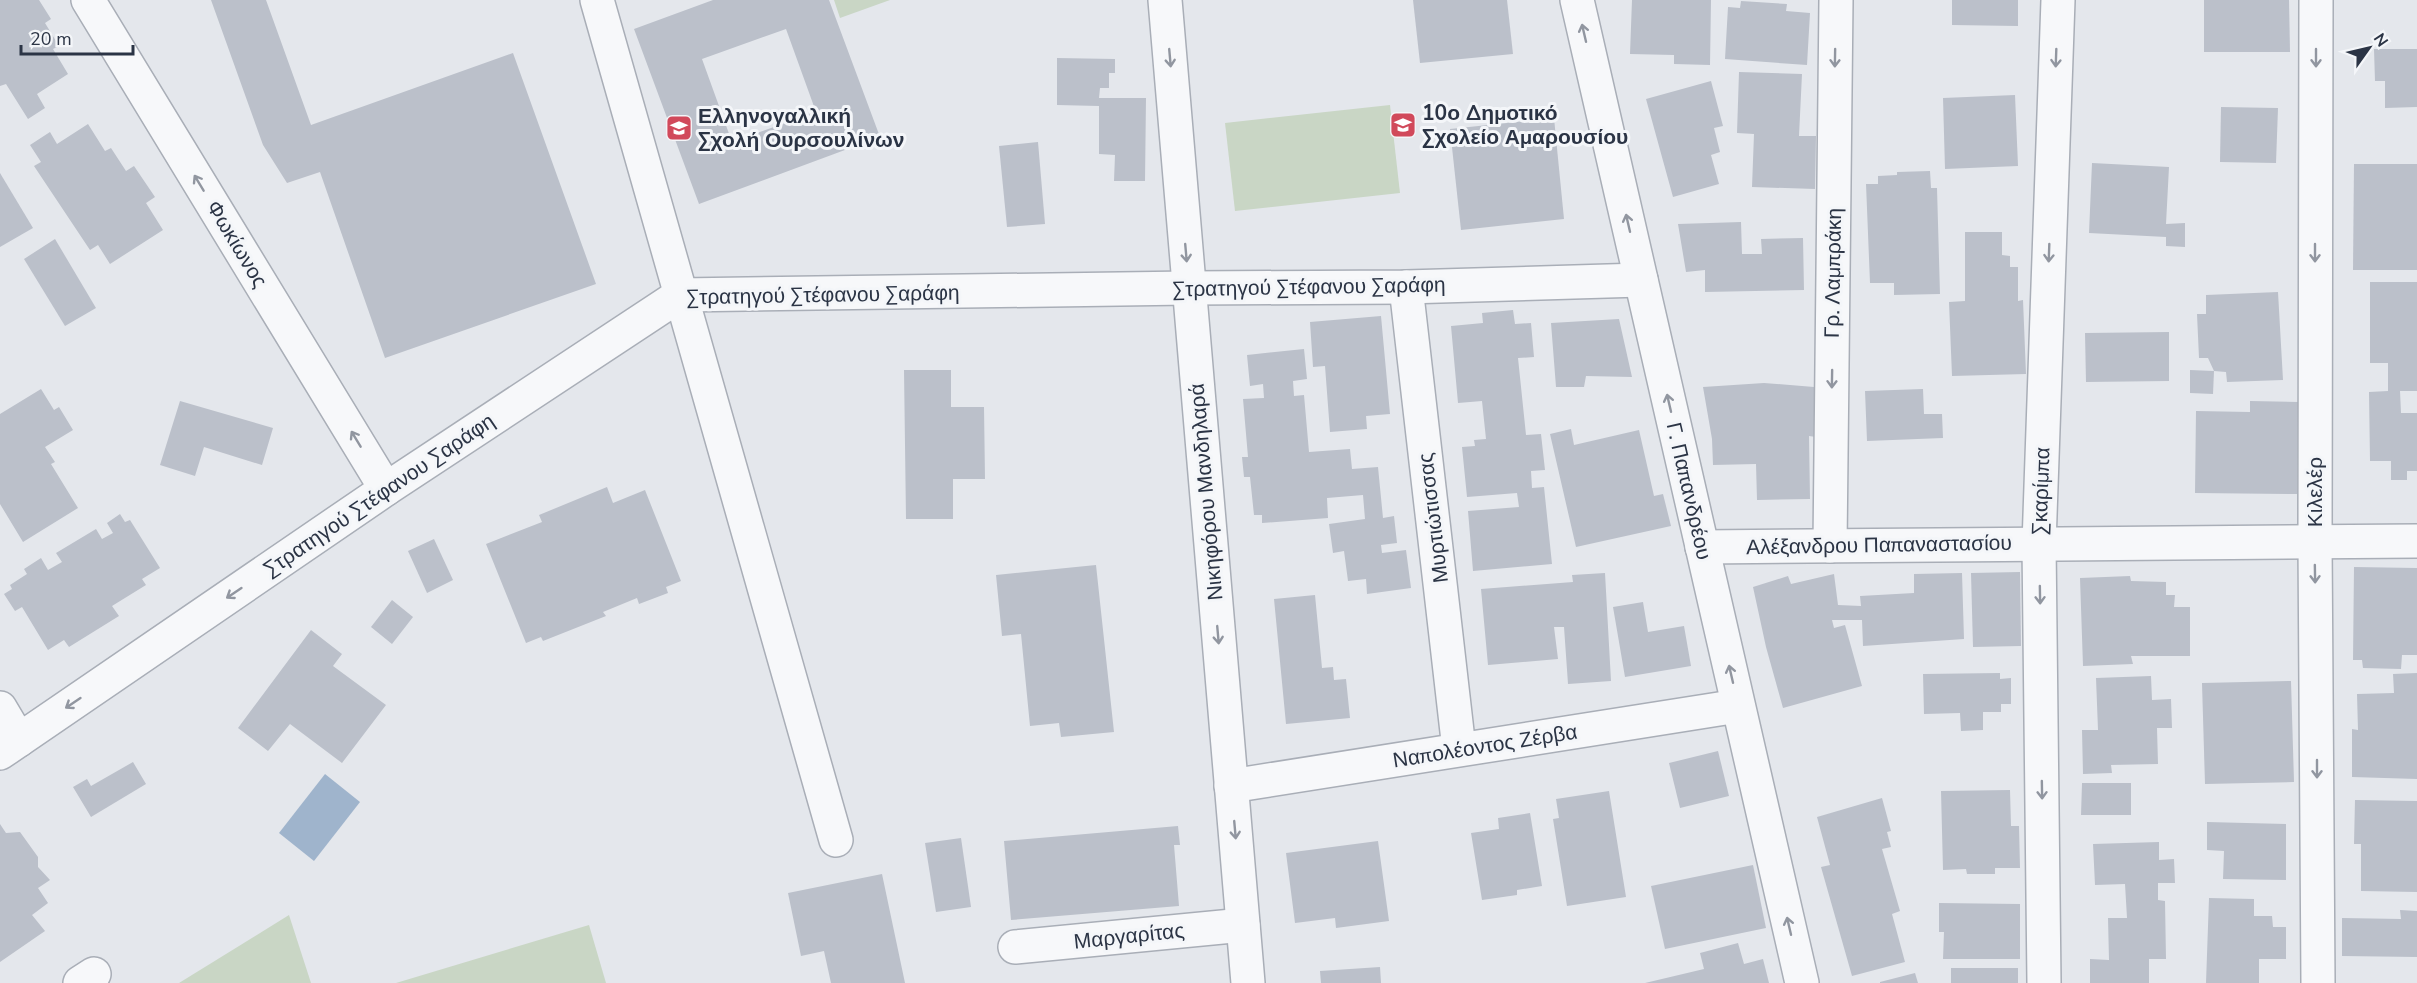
<svg xmlns="http://www.w3.org/2000/svg" width="2417" height="983" font-family="'Nunito Sans',sans-serif">
  <style>
    .green { fill: #c9d6c5 }
    .water { fill: #9fb4cc }
    .building { fill: #bbc0ca; fill-rule: evenodd }
    .lines { fill: none; stroke-linecap: round; stroke-linejoin: round }
    .minor-casing { stroke: #a9aeb7; stroke-width: 36 }
    .minor { stroke: #f7f8fa; stroke-width: 33 }
    .oneway { stroke: #9196a0 }
    .labels { text-anchor: middle; stroke-width: 6; stroke-linejoin: round; paint-order: stroke }
    .poi-label { font-size: 21px; font-weight: bold; fill: #2b3445; stroke: #f4f6f9; text-anchor: start }
    .street-label { font-size: 21px; fill: #2b3445; stroke: #f4f6f9 }
  </style>
  <rect width="100%" height="100%" fill="#e4e7ec"/>
  <g class="green">
    <polygon points="834,0 890,0 840,18"/>
    <polygon points="1390,105 1400,193 1235,211 1225,123"/>
    <polygon points="289,915 311,983 179,983"/>
    <polygon points="589,925 606,983 396,983"/>
  </g>
  <polygon class="water" points="325,774 360,802 314,861 279,833"/>
  <g class="building">
    <polygon points="0,0 39,0 51,19 45,23 59,46 53,49 68,74 37,94 45,108 28,119 6,84 0,86"/>
    <polygon points="211,0 266,0 311,125 513,53 596,284 385,358 320,172 287,183 263,145"/>
    <path d="M713,0H829L880,137L699,204L634,29ZM786,29L816,112L732,142L702,59Z"/>
    <polygon points="1413,0 1507,0 1513,54 1420,63"/>
    <polygon points="1632,0 1711,0 1710,65 1674,64 1674,55 1630,54"/>
    <polygon points="1952,0 2018,0 2018,26 1952,25"/>
    <polygon points="2204,0 2289,0 2290,52 2204,52"/>
    <polygon points="1741,1 1787,4 1786,11 1810,13 1807,65 1725,59 1728,7 1740,8"/>
    <polygon points="2374,49 2417,49 2417,107 2385,108 2385,81 2375,81"/>
    <polygon points="1057,58 1115,59 1115,73 1109,73 1109,88 1100,88 1099,98 1146,98 1145,181 1114,181 1115,155 1099,154 1099,106 1057,105"/>
    <polygon points="1739,72 1802,74 1799,136 1816,136 1815,189 1752,187 1754,134 1737,133"/>
    <polygon points="1711,81 1723,126 1714,128 1720,152 1711,155 1719,184 1673,197 1646,99"/>
    <polygon points="2015,95 2018,166 1945,169 1943,98"/>
    <polygon points="2221,107 2278,108 2276,163 2220,162"/>
    <polygon points="1554,118 1564,219 1461,230 1450,129"/>
    <polygon points="88,124 105,151 111,148 126,171 134,166 155,197 146,203 163,230 110,264 98,245 90,250 34,166 41,162 30,145 50,132 57,144"/>
    <polygon points="1038,142 1045,224 1007,227 999,146"/>
    <polygon points="2092,163 2169,167 2166,224 2185,223 2185,247 2166,246 2166,237 2089,233"/>
    <polygon points="2354,164 2417,164 2417,270 2353,270"/>
    <polygon points="1930,171 1931,188 1937,188 1940,294 1894,295 1894,283 1870,283 1866,184 1878,184 1878,176 1897,175 1897,172"/>
    <polygon points="0,173 33,228 0,247"/>
    <polygon points="1741,222 1742,254 1762,254 1761,239 1803,238 1804,290 1705,292 1705,270 1686,272 1678,224"/>
    <polygon points="1965,232 2002,232 2002,255 2010,256 2010,267 2018,267 2018,301 2023,300 2026,374 1952,376 1949,302 1965,301"/>
    <polygon points="55,239 96,308 65,326 24,259"/>
    <polygon points="2370,282 2417,282 2417,391 2400,391 2401,413 2417,413 2417,471 2407,471 2407,480 2391,480 2391,461 2370,461 2369,392 2388,391 2388,363 2370,363"/>
    <polygon points="2278,292 2283,380 2227,382 2226,372 2214,371 2208,358 2199,358 2197,314 2206,314 2206,295"/>
    <polygon points="1513,310 1515,324 1531,323 1534,357 1518,358 1526,435 1541,434 1545,470 1531,471 1532,488 1544,487 1552,564 1473,571 1468,511 1519,507 1517,493 1467,497 1462,447 1475,446 1474,440 1486,439 1482,401 1458,403 1451,326 1483,323 1482,313"/>
    <polygon points="1381,316 1390,414 1366,416 1367,429 1330,432 1325,366 1313,367 1310,322"/>
    <polygon points="1619,319 1632,377 1586,376 1584,387 1556,387 1551,323"/>
    <polygon points="2169,332 2169,381 2086,382 2085,333"/>
    <polygon points="1304,349 1307,379 1293,381 1294,396 1304,395 1309,452 1350,449 1352,469 1378,467 1383,518 1394,516 1397,543 1381,545 1382,553 1406,550 1411,588 1367,594 1366,579 1348,581 1344,551 1333,553 1329,524 1365,519 1363,495 1327,498 1328,518 1262,523 1262,515 1254,515 1250,477 1244,477 1242,457 1248,457 1243,399 1264,398 1263,384 1250,386 1247,355"/>
    <polygon points="904,370 951,370 951,407 984,407 985,479 953,479 953,519 906,519"/>
    <polygon points="2190,370 2214,371 2213,394 2190,393"/>
    <polygon points="1764,383 1814,387 1816,437 1809,436 1810,499 1757,500 1756,464 1713,465 1712,439 1703,387"/>
    <polygon points="41,389 54,410 59,407 73,430 45,447 55,462 51,464 78,508 23,542 0,504 0,414"/>
    <polygon points="1923,389 1924,414 1942,414 1943,438 1867,441 1865,391"/>
    <polygon points="180,401 273,428 262,465 204,447 195,476 160,465"/>
    <polygon points="2250,401 2298,402 2297,494 2195,493 2196,411 2250,412"/>
    <polygon points="1571,429 1574,445 1639,430 1654,496 1663,494 1671,526 1576,547 1550,434"/>
    <polygon points="607,487 613,503 645,490 681,581 666,587 668,593 639,604 637,598 603,612 606,616 543,641 541,637 526,643 486,544 542,522 539,515"/>
    <polygon points="120,514 125,522 130,520 160,568 142,579 146,585 112,606 119,616 69,647 64,640 48,650 22,607 15,611 4,594 12,589 10,585 27,574 24,569 41,558 48,570 62,562 56,553 96,529 102,539 113,533 107,523"/>
    <polygon points="434,539 453,580 427,593 408,551"/>
    <polygon points="1096,565 1114,732 1061,737 1059,723 1030,726 1021,634 1002,636 996,575"/>
    <polygon points="2354,567 2417,568 2417,655 2402,655 2401,669 2363,668 2362,660 2353,660"/>
    <polygon points="2020,572 2021,646 1973,647 1971,573"/>
    <polygon points="1605,573 1611,681 1568,684 1564,627 1554,627 1558,659 1488,665 1481,589 1573,582 1572,575"/>
    <polygon points="1962,573 1964,639 1863,646 1862,620 1832,620 1834,628 1845,625 1862,686 1783,708 1766,647 1753,587 1788,576 1791,584 1834,574 1838,605 1861,606 1860,596 1914,593 1914,574"/>
    <polygon points="2130,576 2131,581 2166,582 2166,595 2175,595 2174,607 2190,607 2190,656 2131,656 2133,664 2083,666 2080,578"/>
    <polygon points="1315,595 1322,668 1333,667 1334,680 1346,679 1350,718 1286,724 1274,599"/>
    <polygon points="392,600 413,617 392,644 371,627"/>
    <polygon points="1643,602 1648,632 1684,626 1691,666 1625,677 1613,607"/>
    <polygon points="311,630 342,654 333,666 386,705 342,763 290,724 268,751 238,728"/>
    <polygon points="2000,673 2000,679 2011,678 2011,704 2001,704 2001,712 1983,712 1983,730 1961,731 1960,713 1924,714 1923,674"/>
    <polygon points="2417,673 2417,779 2352,777 2352,729 2358,730 2357,694 2394,693 2393,674"/>
    <polygon points="2151,676 2152,700 2171,699 2172,728 2157,728 2158,764 2111,765 2112,773 2083,774 2082,730 2098,730 2096,678"/>
    <polygon points="2291,681 2294,782 2205,784 2202,683"/>
    <polygon points="1718,751 1729,796 1680,808 1669,763"/>
    <polygon points="133,762 146,784 91,817 73,787 87,779 91,786"/>
    <polygon points="2082,783 2131,783 2131,815 2081,815"/>
    <polygon points="2010,790 2011,826 2019,826 2020,868 1995,868 1995,874 1967,874 1966,869 1943,870 1941,791"/>
    <polygon points="1609,791 1626,897 1567,906 1553,819 1559,818 1556,799"/>
    <polygon points="1882,798 1891,831 1887,832 1891,847 1882,849 1900,911 1892,914 1905,962 1852,976 1821,867 1830,865 1817,817"/>
    <polygon points="2355,800 2417,801 2417,892 2361,891 2361,844 2354,844"/>
    <polygon points="1530,813 1542,886 1517,890 1517,895 1482,900 1471,833 1499,829 1498,818"/>
    <polygon points="2207,822 2286,824 2286,880 2223,879 2224,851 2207,850"/>
    <polygon points="0,824 6,833 20,832 38,857 38,867 50,880 38,888 48,903 32,915 45,931 0,962"/>
    <polygon points="1178,826 1180,845 1174,845 1179,906 1011,920 1004,841"/>
    <polygon points="961,838 971,907 936,912 925,843"/>
    <polygon points="1378,841 1389,921 1336,928 1335,918 1295,923 1286,853"/>
    <polygon points="2159,842 2159,860 2174,859 2175,883 2158,883 2158,900 2165,901 2166,959 2149,959 2149,983 2090,983 2090,959 2109,960 2108,918 2127,918 2125,884 2095,885 2093,844"/>
    <polygon points="1753,865 1766,928 1665,949 1651,886"/>
    <polygon points="882,874 905,983 831,983 824,951 801,956 788,893"/>
    <polygon points="2209,898 2254,899 2254,916 2272,916 2273,927 2286,927 2286,959 2259,959 2259,983 2206,983"/>
    <polygon points="1939,903 2020,904 2020,959 1943,959 1944,932 1939,932"/>
    <polygon points="2400,910 2417,911 2417,957 2342,956 2342,918 2401,919"/>
    <polygon points="1738,943 1744,964 1763,959 1769,983 1645,983 1704,969 1700,953"/>
    <polygon points="1380,967 1381,983 1321,983 1320,971"/>
    <rect x="1951" y="968" width="67" height="15"/>
    <polygon points="1915,973 1918,983 1880,983 1880,982"/>
  </g>
  <g class="lines">
    <defs>
      <g id="minor">
        <polyline points="88,0 386,489"/>
        <polyline points="597,0 836,840"/>
        <polyline points="1165,0 1248,983"/>
        <polyline points="1577,0 1802,983"/>
        <polyline points="2316,0 2315,542 2318,983"/>
        <polyline points="1406,287 1459,749"/>
        <polyline points="1830,546 1836,0"/>
        <polyline points="1702,547 2417,541"/>
        <polyline points="0,708 19,740"/>
        <polyline points="0,753 386,489 680,295 1189,288 1406,287 1641,280"/>
        <polyline points="1231,786 1738,706"/>
        <polyline points="1015,947 1243,925"/>
        <polyline points="80,983 94,974"/>
        <polyline points="2044,983 2039,544 2058,0"/>
      </g>
    </defs>
    <use href="#minor" class="minor-casing"/>
    <use href="#minor" class="minor"/>
  </g>
  <defs><path id="oneway-shaft" d="M-6 0H5M1.5-3L5.5 0L1.5 3" fill="none" stroke-width="1.6" stroke-linecap="round" stroke-linejoin="round" transform="scale(1.5)"/></defs>
  <g class="oneway">
    <use href="#oneway-shaft" transform="translate(1584 33) rotate(-103)"/>
    <use href="#oneway-shaft" transform="translate(1170 58) rotate(85)"/>
    <use href="#oneway-shaft" transform="translate(1835 58) rotate(91)"/>
    <use href="#oneway-shaft" transform="translate(2056 58) rotate(92)"/>
    <use href="#oneway-shaft" transform="translate(2316 58) rotate(90)"/>
    <use href="#oneway-shaft" transform="translate(199 183) rotate(-121)"/>
    <use href="#oneway-shaft" transform="translate(1628 223) rotate(-103)"/>
    <use href="#oneway-shaft" transform="translate(1186 253) rotate(85)"/>
    <use href="#oneway-shaft" transform="translate(2049 253) rotate(92)"/>
    <use href="#oneway-shaft" transform="translate(2315 253) rotate(90)"/>
    <use href="#oneway-shaft" transform="translate(1832 379) rotate(91)"/>
    <use href="#oneway-shaft" transform="translate(1669 403) rotate(-103)"/>
    <use href="#oneway-shaft" transform="translate(356 439) rotate(-121)"/>
    <use href="#oneway-shaft" transform="translate(2315 574) rotate(89)"/>
    <use href="#oneway-shaft" transform="translate(234 593) rotate(146)"/>
    <use href="#oneway-shaft" transform="translate(2040 595) rotate(89)"/>
    <use href="#oneway-shaft" transform="translate(1218 635) rotate(85)"/>
    <use href="#oneway-shaft" transform="translate(1731 674) rotate(-103)"/>
    <use href="#oneway-shaft" transform="translate(73 703) rotate(146)"/>
    <use href="#oneway-shaft" transform="translate(2317 769) rotate(90)"/>
    <use href="#oneway-shaft" transform="translate(2042 790) rotate(89)"/>
    <use href="#oneway-shaft" transform="translate(1235 830) rotate(85)"/>
    <use href="#oneway-shaft" transform="translate(1789 926) rotate(-103)"/>
  </g>
  <defs>
    <symbol id="school-square" viewBox="-11 -11 22 22"><rect x="-9" y="-9" width="18" height="18" rx="4" fill="#d1495b" stroke="#f4f6f9"/><path d="M0-5L7-2L0 1L-7-2ZM-4 1L0 2.5L4 1V4Q0 6-4 4Z" fill="#fff"/></symbol>
  </defs>
  <g fill-rule="evenodd">
    <use href="#school-square" x="1388" y="110" width="30" height="30"/>
    <use href="#school-square" x="664" y="113" width="30" height="30"/>
  </g>
  <g class="labels">
    <g class="poi-label">
      <text x="1422" y="120">10ο Δημοτικό<tspan x="1422" dy="24">Σχολείο Αμαρουσίου</tspan></text>
      <text x="698" y="123">Ελληνογαλλική<tspan x="698" dy="24">Σχολή Ουρσουλίνων</tspan></text>
    </g>
    <g class="street-label">
      <text transform="translate(237 244) rotate(59)" y="7">Φωκίωνος</text>
      <text transform="translate(1833 273) rotate(-89)" y="7">Γρ. Λαμπράκη</text>
      <text transform="translate(1309 287) rotate(-1)" y="7">Στρατηγού Στέφανου Σαράφη</text>
      <text transform="translate(823 295) rotate(-1)" y="7">Στρατηγού Στέφανου Σαράφη</text>
      <text transform="translate(1689 491) rotate(77)" y="7">Γ. Παπανδρέου</text>
      <text transform="translate(2041 491) rotate(-88)" y="7">Σκαρίμπα</text>
      <text transform="translate(1206 492) rotate(-95)" y="7">Νικηφόρου Μανδηλαρά</text>
      <text transform="translate(2315 492) rotate(-90)" y="7">Κιλελέρ</text>
      <text transform="translate(379 495) rotate(-34)" y="7">Στρατηγού Στέφανου Σαράφη</text>
      <text transform="translate(1433 518) rotate(-97)" y="7">Μυρτιώτισσας</text>
      <text transform="translate(1879 545) rotate(-1)" y="7">Αλέξανδρου Παπαναστασίου</text>
      <text transform="translate(1485 746) rotate(-9)" y="7">Ναπολέοντος Ζέρβα</text>
      <text transform="translate(1129 936) rotate(-6)" y="7">Μαργαρίτας</text>
    </g>
  </g>
  <g transform="translate(2369 48) rotate(56)" stroke="#f4f6f9" stroke-width="4.5" paint-order="stroke">
  <path d="M0-4.5L10 22L0 15L-10 22Z" fill="#2b3445"/>
  <text y="-9" font-size="16" font-weight="bold" text-anchor="middle" fill="#2b3445">N</text>
  </g>
  <path d="M21 45v9h112v-9" fill="none" stroke="#2b3445" stroke-width="3"/>
  <text x="30" y="45" font-size="18" fill="#2b3445" stroke="#f4f6f9" stroke-width="4.5" paint-order="stroke">20 m</text>
</svg>
